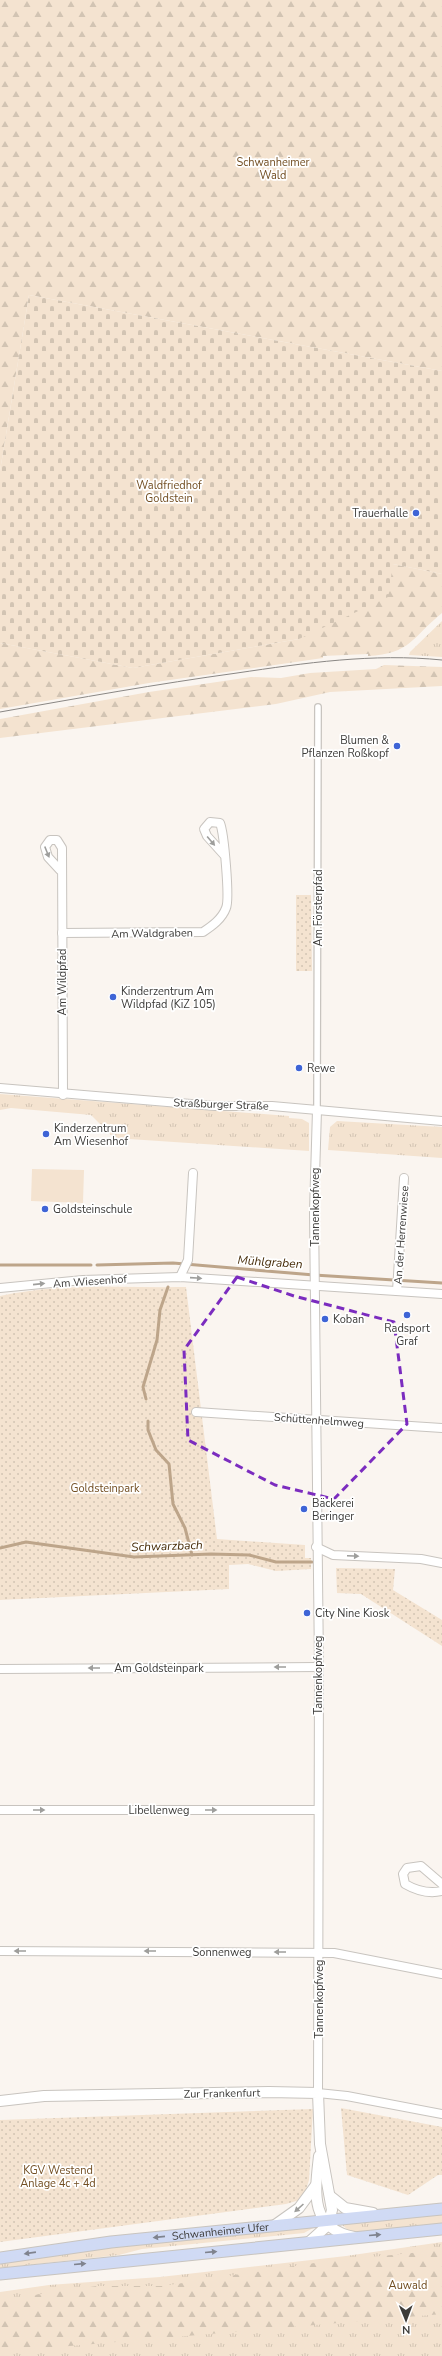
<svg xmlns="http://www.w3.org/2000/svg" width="442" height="2356" font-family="'Nunito Sans',sans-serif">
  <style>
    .grass { fill: url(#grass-tufts) }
    .forest { fill: url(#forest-firs) }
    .cemetery { fill: url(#cemetery-stones) }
    .park { fill: url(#park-dots) }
    .pitch { fill: #f4e3d0 }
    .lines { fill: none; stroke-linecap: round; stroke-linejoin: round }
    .stream { stroke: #bda58a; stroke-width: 3 }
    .pedestrian-casing { stroke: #c8c4bf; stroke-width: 8 }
    .minor-casing { stroke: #c8c4bf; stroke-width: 10 }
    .tertiary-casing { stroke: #c8c4bf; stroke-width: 12 }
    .secondary-casing { stroke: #c8c4bf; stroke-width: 13 }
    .pedestrian { stroke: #fff; stroke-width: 5.5 }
    .minor { stroke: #fff; stroke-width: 8 }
    .tertiary { stroke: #fff; stroke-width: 10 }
    .secondary { stroke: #d0daf4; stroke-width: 11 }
    .tram { stroke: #8a8784; stroke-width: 1 }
    .oneway { fill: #9e9e9c }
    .oneway2 { fill: #7f838e }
    .marked { fill: none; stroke: #7b2cbf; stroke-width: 3; stroke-dasharray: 8 5; stroke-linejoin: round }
    .poi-dot { fill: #3e64d6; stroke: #fff; stroke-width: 1.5 }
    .labels { text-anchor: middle; stroke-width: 3.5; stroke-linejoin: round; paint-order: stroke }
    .park-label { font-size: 11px; fill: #734f23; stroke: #fff }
    .poi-label { font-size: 11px; fill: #3d3c3a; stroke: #fff; text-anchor: start }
    .street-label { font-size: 11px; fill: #3d3c3a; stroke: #fff }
    .water-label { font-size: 12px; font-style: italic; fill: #472d0a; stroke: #fff }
  </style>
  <defs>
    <pattern id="grass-tufts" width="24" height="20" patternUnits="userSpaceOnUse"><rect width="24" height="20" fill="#f4e3d0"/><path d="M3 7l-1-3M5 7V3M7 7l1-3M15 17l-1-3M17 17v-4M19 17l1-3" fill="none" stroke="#d2c4b3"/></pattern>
    <pattern id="forest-firs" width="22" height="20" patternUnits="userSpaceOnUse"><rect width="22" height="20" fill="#f4e3d0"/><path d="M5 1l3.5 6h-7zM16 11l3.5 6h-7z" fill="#d2c4b3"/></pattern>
    <pattern id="cemetery-stones" width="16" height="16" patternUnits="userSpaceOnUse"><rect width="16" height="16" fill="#f4e3d0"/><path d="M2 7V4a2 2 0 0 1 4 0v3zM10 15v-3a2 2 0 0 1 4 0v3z" fill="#d2c4b3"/></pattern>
    <pattern id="park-dots" width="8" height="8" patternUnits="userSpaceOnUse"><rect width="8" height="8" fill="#f4e3d0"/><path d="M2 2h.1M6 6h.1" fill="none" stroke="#d2c4b3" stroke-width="1.8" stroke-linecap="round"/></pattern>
  </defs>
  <rect width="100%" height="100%" fill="#faf5f0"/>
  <g class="grass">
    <polygon points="442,621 442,657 409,655 410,652"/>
    <polygon points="0,1094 289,1116 289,1118 302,1119 309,1123 309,1151 114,1138 91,1115 11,1108 0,1110"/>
    <polygon points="337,1121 442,1127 442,1158 328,1150 330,1127"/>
    <polygon points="442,2214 442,2224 358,2232 348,2230 341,2224"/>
    <polygon points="315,2227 304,2233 142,2249 119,2255 0,2268 0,2262 108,2248"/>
    <polygon points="442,2242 442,2356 0,2356 0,2292 49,2285 160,2277 346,2256"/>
  </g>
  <g class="forest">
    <polygon points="0,0 442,0 442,371 29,295 0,471"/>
    <path d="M393,564L442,574V613C412,637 411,654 368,656V654L323,656V658L149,683L0,709V643L133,668L299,639Z"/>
    <polygon points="384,665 442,667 442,686 330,692 276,704 0,738 0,719 149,692 251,677 281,678 310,673 376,669"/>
    <polygon points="442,2250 442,2314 0,2352 0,2300 97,2286 163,2286 321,2262"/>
  </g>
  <polygon class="cemetery" points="29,295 442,371 442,574 393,564 388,597 299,639 133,668 0,643 0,471"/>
  <g class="park">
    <polygon points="296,895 311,895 312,971 296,971"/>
    <path d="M186,1287L217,1539L305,1545V1558H311V1569L276,1571L248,1564L229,1565V1589L0,1600V1296C60,1283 125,1288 186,1287Z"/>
    <polygon points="336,1568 395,1569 393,1590 442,1620 442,1646 361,1594 337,1593"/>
    <polygon points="341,2108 442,2127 442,2175 438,2175 408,2195 347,2175"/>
    <polygon points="313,2109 309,2180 303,2199 286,2204 0,2242 0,2120"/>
  </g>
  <polygon class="pitch" points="32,1169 84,1170 83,1203 31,1201"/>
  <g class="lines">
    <g class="stream">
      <polyline points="0,1265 91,1265"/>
      <polyline points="97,1265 173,1263 314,1275 442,1283"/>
      <polyline points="146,1399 143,1387 157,1340 160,1310 168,1287"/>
      <polyline points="148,1421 148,1430 156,1450 169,1464 173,1504 185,1528 192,1555"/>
      <polyline points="0,1548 26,1542 134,1557 211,1554 249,1555 276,1562 312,1562"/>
    </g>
    <defs>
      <polyline id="pedestrian" points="317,1110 318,707"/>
      <g id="minor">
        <polyline points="60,870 48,857 45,847 50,840 57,840 62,848 63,1095"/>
        <path d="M62,933L203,932C212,926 222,919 226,908C230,899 224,833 220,823L210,822L204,829L207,836L225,856"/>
        <polyline points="0,1088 215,1106 272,1106 442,1121"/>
        <polyline points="317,1110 314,1211 319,1667 318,2093 347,2096 442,2114"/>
        <polyline points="180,1277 188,1260 193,1173"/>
        <polyline points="0,1288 83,1280 180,1277 442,1294"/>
        <polyline points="397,1291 404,1178"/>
        <polyline points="196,1412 442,1428"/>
        <polyline points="316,1547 333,1555 421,1559 442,1563"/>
        <polyline points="0,1669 319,1667"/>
        <polyline points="0,1810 318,1810"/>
        <path d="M442,1884L421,1866L407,1868L403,1874L405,1884C417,1891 429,1894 442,1891"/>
        <polyline points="0,1951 334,1953 442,1974"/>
      </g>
      <g id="tertiary">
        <polyline points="0,2101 44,2096 269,2092 318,2093 320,2144 332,2210 328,2225 308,2243"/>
        <path d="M319,2156C315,2192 309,2228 354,2237"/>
        <polyline points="330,2196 345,2208 373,2213"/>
        <polyline points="275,2225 299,2208 316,2185"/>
      </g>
      <g id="secondary">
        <path id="s1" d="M0,2258L111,2242L442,2209"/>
        <polyline points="0,2274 442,2229"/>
      </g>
    </defs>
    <use href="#pedestrian" class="pedestrian-casing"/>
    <use href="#minor" class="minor-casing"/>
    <use href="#tertiary" class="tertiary-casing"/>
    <use href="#secondary" class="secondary-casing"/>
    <use href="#pedestrian" class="pedestrian"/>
    <use href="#minor" class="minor"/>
    <use href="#tertiary" class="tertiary"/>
    <use href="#secondary" class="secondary"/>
    <path class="tram" d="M0,712C79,698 157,684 237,673C305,663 373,653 442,660"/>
  </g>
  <defs><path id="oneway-solid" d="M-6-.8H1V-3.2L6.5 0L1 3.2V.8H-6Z"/></defs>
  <g class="oneway">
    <use href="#oneway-solid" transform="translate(211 841) rotate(50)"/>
    <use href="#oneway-solid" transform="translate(47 852) rotate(68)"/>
    <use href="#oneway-solid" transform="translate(196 1278) rotate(4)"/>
    <use href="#oneway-solid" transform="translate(39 1284) rotate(-6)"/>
    <use href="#oneway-solid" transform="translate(353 1556) rotate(2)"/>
    <use href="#oneway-solid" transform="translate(280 1667) rotate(180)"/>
    <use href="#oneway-solid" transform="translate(94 1668) rotate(180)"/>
    <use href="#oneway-solid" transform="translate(39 1810)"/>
    <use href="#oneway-solid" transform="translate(211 1810)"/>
    <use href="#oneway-solid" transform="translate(20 1951) rotate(-180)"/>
    <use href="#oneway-solid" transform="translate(150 1951) rotate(-180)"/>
    <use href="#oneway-solid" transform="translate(280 1952) rotate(-180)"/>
    <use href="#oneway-solid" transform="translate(299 2208) rotate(138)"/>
  </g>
  <g class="oneway2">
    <use href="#oneway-solid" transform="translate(375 2235) rotate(-5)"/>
    <use href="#oneway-solid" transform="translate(159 2237) rotate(174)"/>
    <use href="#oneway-solid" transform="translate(211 2252) rotate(-5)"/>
    <use href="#oneway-solid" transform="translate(30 2253) rotate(172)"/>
    <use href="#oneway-solid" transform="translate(80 2264) rotate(-5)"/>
  </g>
  <path class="marked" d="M237,1277L294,1296L394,1322L407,1424L334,1499L275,1485L188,1440L184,1350Z"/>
  <g class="poi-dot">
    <circle cx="416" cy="513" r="4"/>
    <circle cx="397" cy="746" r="4"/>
    <circle cx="113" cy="997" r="4"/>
    <circle cx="299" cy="1068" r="4"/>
    <circle cx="46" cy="1134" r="4"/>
    <circle cx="45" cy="1209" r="4"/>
    <circle cx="407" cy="1315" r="4"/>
    <circle cx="325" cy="1319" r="4"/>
    <circle cx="304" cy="1509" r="4"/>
    <circle cx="307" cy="1613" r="4"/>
  </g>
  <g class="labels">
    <g class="park-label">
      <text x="273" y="166">Schwanheimer<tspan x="273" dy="13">Wald</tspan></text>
      <text x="169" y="489">Waldfriedhof<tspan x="169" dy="13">Goldstein</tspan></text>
      <text x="105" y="1492">Goldsteinpark</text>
      <text x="58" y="2174">KGV Westend<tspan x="58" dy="13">Anlage 4c + 4d</tspan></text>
      <text x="408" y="2289">Auwald</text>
    </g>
    <g class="poi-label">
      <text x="408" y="517" text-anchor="end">Trauerhalle</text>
      <text x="389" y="744" text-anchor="end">Blumen &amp;<tspan x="389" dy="13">Pflanzen Roßkopf</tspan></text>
      <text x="121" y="995">Kinderzentrum Am<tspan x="121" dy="13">Wildpfad (KiZ 105)</tspan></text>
      <text x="307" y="1072">Rewe</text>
      <text x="54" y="1132">Kinderzentrum<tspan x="54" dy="13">Am Wiesenhof</tspan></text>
      <text x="53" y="1213">Goldsteinschule</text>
      <text x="333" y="1323">Koban</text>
      <text x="407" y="1332" text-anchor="middle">Radsport<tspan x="407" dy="13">Graf</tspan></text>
      <text x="312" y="1507">Bäckerei<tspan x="312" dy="13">Beringer</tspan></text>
      <text x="315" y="1617">City Nine Kiosk</text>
    </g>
    <g class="street-label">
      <text transform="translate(318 908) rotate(-90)" y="4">Am Försterpfad</text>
      <text transform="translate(152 933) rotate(-1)" y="4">Am Waldgraben</text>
      <text transform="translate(62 982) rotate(-90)" y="4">Am Wildpfad</text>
      <text transform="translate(221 1104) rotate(2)" y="4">Straßburger Straße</text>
      <text transform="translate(315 1207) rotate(-90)" y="4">Tannenkopfweg</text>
      <text transform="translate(401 1235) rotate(-86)" y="4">An der Herrenwiese</text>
      <text transform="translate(90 1281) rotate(-4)" y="4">Am Wiesenhof</text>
      <text transform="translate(319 1420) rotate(4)" y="4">Schüttenhelmweg</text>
      <text x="159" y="1672">Am Goldsteinpark</text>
      <text transform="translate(318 1675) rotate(-90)" y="4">Tannenkopfweg</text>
      <text x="159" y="1814">Libellenweg</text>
      <text x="222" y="1956">Sonnenweg</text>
      <text transform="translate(319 1999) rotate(-90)" y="4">Tannenkopfweg</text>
      <text transform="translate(222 2093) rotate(-1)" y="4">Zur Frankenfurt</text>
      <text dy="4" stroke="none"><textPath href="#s1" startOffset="222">Schwanheimer Ufer</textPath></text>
    </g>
    <g class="water-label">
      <text transform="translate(270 1262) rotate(4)" y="4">Mühlgraben</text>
      <text transform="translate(167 1546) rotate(-2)" y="4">Schwarzbach</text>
    </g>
  </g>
  <g transform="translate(406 2320) rotate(179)" stroke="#ffffff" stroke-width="3" paint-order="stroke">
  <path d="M0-3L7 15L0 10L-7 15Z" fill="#3d3c3a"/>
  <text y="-6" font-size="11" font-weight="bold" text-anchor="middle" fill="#3d3c3a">N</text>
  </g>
</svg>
